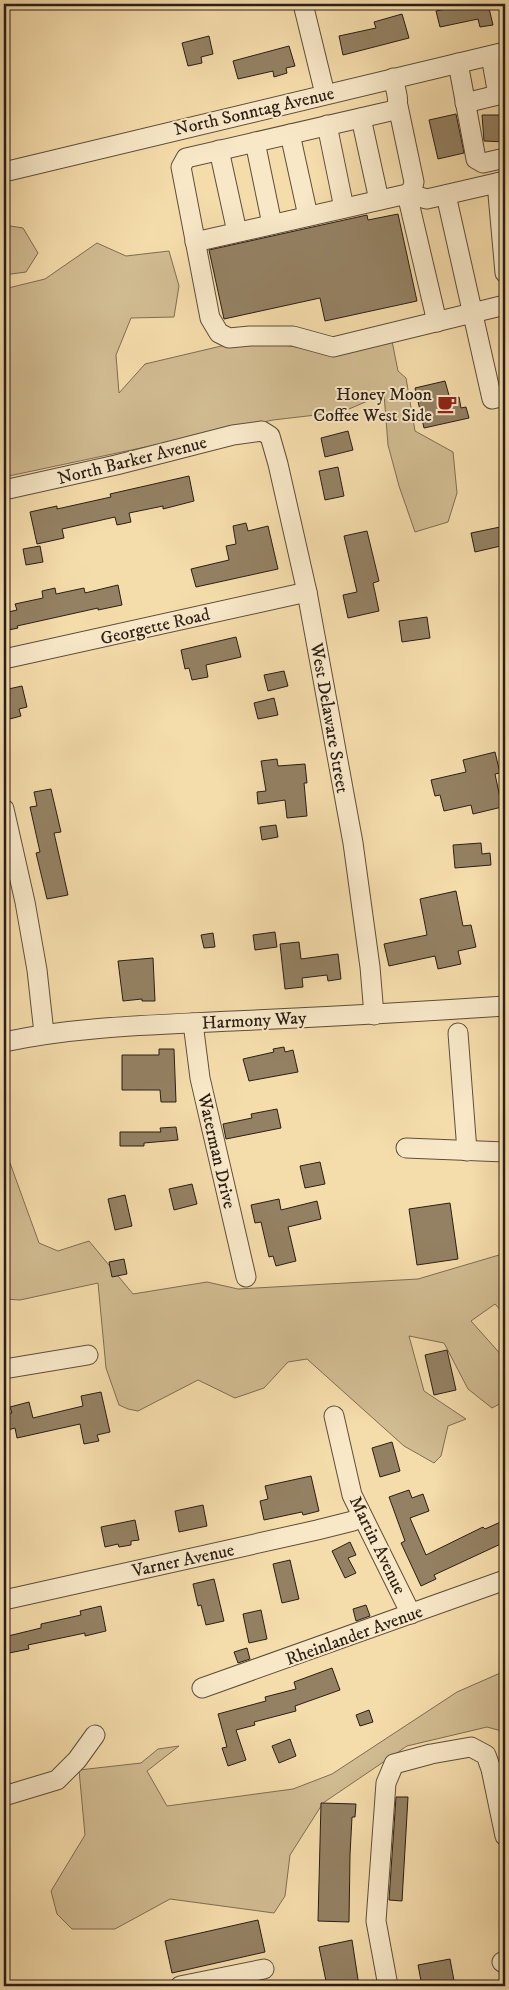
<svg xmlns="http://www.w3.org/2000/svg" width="509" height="1990" font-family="'IM FELL DW Pica',serif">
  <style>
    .green { fill: #d2bc92; stroke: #7e6d54 }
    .building { fill: #948163; stroke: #2a1e16 }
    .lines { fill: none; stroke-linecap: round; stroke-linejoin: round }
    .minor-casing { stroke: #5d4e3b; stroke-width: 21 }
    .minor { stroke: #f8e8c8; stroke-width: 19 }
    .labels { text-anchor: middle; stroke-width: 4; stroke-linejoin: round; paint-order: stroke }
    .street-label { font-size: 18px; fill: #2a1e16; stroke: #f8e8c8 }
    .poi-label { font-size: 18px; fill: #2a1e16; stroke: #f8e8c8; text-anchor: end }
  </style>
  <rect width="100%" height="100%" fill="#f5dcab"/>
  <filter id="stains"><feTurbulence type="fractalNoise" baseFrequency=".004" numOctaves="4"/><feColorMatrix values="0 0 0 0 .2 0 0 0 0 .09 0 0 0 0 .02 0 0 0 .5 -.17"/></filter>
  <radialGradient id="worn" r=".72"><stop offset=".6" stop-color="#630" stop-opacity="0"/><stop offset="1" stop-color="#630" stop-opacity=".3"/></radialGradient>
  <g class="green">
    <polygon points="4,225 23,228 38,253 26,272 4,275"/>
    <polygon points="97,243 126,256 169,251 179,286 174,317 131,318 116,355 119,393 145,364 251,339 323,352 391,336 398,371 406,378 415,431 453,452 457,493 448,522 415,532 399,486 388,445 384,394 342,412 273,420 4,477 4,289 45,279"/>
    <polygon points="4,1159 10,1163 39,1243 58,1251 89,1241 133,1294 207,1282 238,1289 418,1279 499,1255 505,1256 505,1315 495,1304 471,1321 504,1358 505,1401 492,1408 468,1389 444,1343 409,1336 424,1391 466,1419 448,1426 441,1456 434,1463 404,1446 307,1359 288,1362 264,1388 235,1398 198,1380 138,1411 128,1409 119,1405 106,1368 98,1283 20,1300 4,1299"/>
    <polygon points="505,1671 505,1732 487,1727 407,1746 323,1803 290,1855 285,1896 274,1913 170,1899 115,1929 72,1929 57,1914 51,1891 85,1835 79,1770 141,1763 158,1749 179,1746 147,1771 167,1806 293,1789 332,1774 457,1692"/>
  </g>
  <g class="building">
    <polygon points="470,4 488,4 493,25 480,27 478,19 440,27 436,11"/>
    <polygon points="402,14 409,38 343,55 339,36 376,28 374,22"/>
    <polygon points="209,36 213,54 201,57 202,63 188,66 182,43"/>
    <polygon points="289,46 295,66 286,68 287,73 274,77 273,71 238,79 233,61"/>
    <polygon points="456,114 464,153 438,159 429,120"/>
    <polygon points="482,115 505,115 505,142 484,141"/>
    <polygon points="398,214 417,301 325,321 320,298 224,319 209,250 367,215 368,220"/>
    <polygon points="445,381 450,399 459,397 461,408 466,407 469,418 424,428 415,388"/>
    <polygon points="348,431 353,450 325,457 321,438"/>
    <polygon points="338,467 344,496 325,500 319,471"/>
    <polygon points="189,476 194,501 163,509 163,506 129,513 131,522 117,525 115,517 62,529 64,538 37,544 30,512 57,506 57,509 111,497 110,494"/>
    <polygon points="246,523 248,531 268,526 278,569 196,587 191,569 229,560 226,546 236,544 233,526"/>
    <polygon points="505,526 505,545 475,552 471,533"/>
    <polygon points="367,531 379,581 373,583 379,611 348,618 343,595 357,592 344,536"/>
    <polygon points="40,546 43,562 26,565 23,549"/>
    <polygon points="118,585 122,605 98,610 98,608 17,626 18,628 4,631 4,613 17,610 15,604 43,598 42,591 55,588 56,594 84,588 85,593"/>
    <polygon points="427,617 430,638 402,642 399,621"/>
    <polygon points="236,637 241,657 206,665 208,677 192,680 189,668 185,669 181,650"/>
    <polygon points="284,671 288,686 268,691 264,675"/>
    <polygon points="22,686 27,707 19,709 21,716 6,720 4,710 4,690"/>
    <polygon points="274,698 278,715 258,719 254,703"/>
    <polygon points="495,752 500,773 495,774 502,807 473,814 471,805 444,811 440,795 435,796 431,780 466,772 463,760"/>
    <polygon points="277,759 278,766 305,764 307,783 304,783 307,816 287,818 285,800 258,804 257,792 266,791 261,761"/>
    <polygon points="51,789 61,832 54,833 68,895 47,899 36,853 40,852 30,807 37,806 34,792"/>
    <polygon points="276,825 278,837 262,840 260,827"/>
    <polygon points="481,843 482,854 490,853 491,865 455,868 453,845"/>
    <polygon points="456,891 463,926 471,925 476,947 458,951 461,964 438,969 435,956 389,966 384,944 427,935 420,899"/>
    <polygon points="275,932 277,947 255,950 253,935"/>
    <polygon points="213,933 215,947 204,948 201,935"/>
    <polygon points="299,942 301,959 338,954 341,979 328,981 327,975 302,978 303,987 285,989 280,944"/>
    <polygon points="153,958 155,1001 142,1001 142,999 123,1001 118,961"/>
    <polygon points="284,1047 285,1052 293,1050 298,1072 249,1081 243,1059 274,1052 273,1049"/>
    <polygon points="159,1049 174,1049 176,1102 161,1102 160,1090 122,1090 122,1055 159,1055"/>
    <polygon points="277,1109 281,1128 226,1139 223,1124 252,1118 251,1114"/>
    <polygon points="176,1127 178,1140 144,1143 144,1146 120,1146 120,1132 161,1132 160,1128"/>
    <polygon points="320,1162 325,1184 305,1188 300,1166"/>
    <polygon points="192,1184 197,1204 174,1210 169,1189"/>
    <polygon points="125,1195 132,1226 115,1230 108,1199"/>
    <polygon points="279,1199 281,1210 317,1201 321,1219 288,1227 296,1261 276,1266 273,1256 269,1257 261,1222 255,1223 251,1205"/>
    <polygon points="450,1203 458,1259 417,1265 409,1209"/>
    <polygon points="124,1259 127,1274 112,1277 109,1262"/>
    <polygon points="447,1350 456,1390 434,1395 425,1355"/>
    <polygon points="101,1392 110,1432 97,1435 99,1441 84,1444 80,1424 17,1438 15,1428 8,1430 4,1414 12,1413 10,1407 29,1402 33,1418 83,1406 81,1396"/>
    <polygon points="392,1442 400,1471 380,1477 372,1448"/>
    <polygon points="311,1476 319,1511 303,1515 302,1512 264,1520 260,1501 268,1499 265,1486"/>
    <polygon points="409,1490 412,1498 423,1494 429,1511 410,1518 426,1555 483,1527 485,1529 505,1520 505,1542 434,1575 436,1579 421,1586 401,1543 405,1541 389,1497"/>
    <polygon points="203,1505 207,1526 179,1532 175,1511"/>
    <polygon points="135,1520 139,1540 131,1541 131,1545 119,1547 118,1544 105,1547 101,1527"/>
    <polygon points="350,1542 356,1555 348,1558 356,1573 345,1578 332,1551"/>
    <polygon points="290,1560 299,1599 282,1603 273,1564"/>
    <polygon points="214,1579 224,1621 206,1625 201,1605 198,1606 193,1584"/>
    <polygon points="366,1605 370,1616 356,1621 353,1609"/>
    <polygon points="101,1606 106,1631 85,1636 85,1633 28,1645 29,1649 4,1654 4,1637 41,1628 41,1624 81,1615 80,1611"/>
    <polygon points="261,1610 267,1639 249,1643 243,1614"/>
    <polygon points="247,1648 250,1659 238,1663 234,1652"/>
    <polygon points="332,1668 340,1690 295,1706 296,1711 254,1722 255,1725 236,1730 246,1760 228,1766 222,1748 227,1747 218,1714 266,1701 265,1697 296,1689 294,1682"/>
    <polygon points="369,1710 373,1722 360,1726 356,1715"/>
    <polygon points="290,1739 296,1756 279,1763 272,1746"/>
    <polygon points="396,1797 408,1797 402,1901 389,1900"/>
    <polygon points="321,1803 356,1804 355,1817 352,1817 350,1855 349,1922 318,1921"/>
    <polygon points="258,1920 265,1952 172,1973 165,1941"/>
    <polygon points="352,1940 359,1986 327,1986 319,1947"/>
    <polygon points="450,1959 455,1986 422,1986 418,1965"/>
  </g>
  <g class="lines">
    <defs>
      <g id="minor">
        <polyline points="303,4 325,94"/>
        <polyline points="491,56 498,95 505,93"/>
        <polyline points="458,63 476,159 483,163 505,158"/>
        <path d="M393,78C395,88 401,102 395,110L186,158L181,167L210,318L219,333L229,338L250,336H293L333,347L505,305"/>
        <polyline points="465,103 498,95"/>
        <polyline points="361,118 379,200"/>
        <polyline points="327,125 344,208"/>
        <polyline points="290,134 308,216"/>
        <polyline points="255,142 272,224"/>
        <polyline points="219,150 237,232"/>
        <polyline points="4,172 505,52"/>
        <polyline points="497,183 505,273"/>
        <polyline points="412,190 416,196 427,199 505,181"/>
        <polyline points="407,194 437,322"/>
        <polyline points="446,195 492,399 505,396"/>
        <polyline points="195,242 407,194 412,190 414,182 398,106"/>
        <polyline points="4,490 116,465 233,435 262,431 270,436 278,464 307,592 353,843 370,967 374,1015"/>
        <polyline points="4,659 307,592"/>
        <polyline points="4,809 25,902 37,970 44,1033"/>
        <polyline points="193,1023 200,1078 246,1277"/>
        <polyline points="458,1033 467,1151"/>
        <path d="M4,1042C79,1026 157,1025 233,1021C324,1017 415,1012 505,1006"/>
        <polyline points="406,1148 505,1152"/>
        <polyline points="4,1369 88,1355"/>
        <polyline points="334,1416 352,1495 411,1614"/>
        <polyline points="4,1600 317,1530 353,1521 362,1516"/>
        <polyline points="202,1688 505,1580"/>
        <polyline points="4,1796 57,1780 77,1760 95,1735"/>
        <polyline points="502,1962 505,1961"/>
        <polyline points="180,1986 264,1969"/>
        <polyline points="388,1986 376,1921 386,1783 394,1764 431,1754 471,1747 486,1755 491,1769 505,1836"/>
      </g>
    </defs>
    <use href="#minor" class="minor-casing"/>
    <use href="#minor" class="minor"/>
  </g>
  <defs>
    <symbol id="cafe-bare" viewBox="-9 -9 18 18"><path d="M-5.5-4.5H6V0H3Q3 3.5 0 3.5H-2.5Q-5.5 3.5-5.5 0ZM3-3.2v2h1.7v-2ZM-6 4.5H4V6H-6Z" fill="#8f2418" stroke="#f8e8c8" stroke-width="2.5" paint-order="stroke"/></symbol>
  </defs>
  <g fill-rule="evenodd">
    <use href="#cafe-bare" x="433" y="390" width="28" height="28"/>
  </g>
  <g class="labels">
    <g class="street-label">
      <text transform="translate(254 111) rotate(-13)" y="6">North Sonntag Avenue</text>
      <text transform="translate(132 460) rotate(-14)" y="6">North Barker Avenue</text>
      <text transform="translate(155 626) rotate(-13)" y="6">Georgette Road</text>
      <text transform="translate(330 718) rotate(80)" y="6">West Delaware Street</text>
      <text transform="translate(254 1020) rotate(-3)" y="6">Harmony Way</text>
      <text transform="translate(217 1151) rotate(77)" y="6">Waterman Drive</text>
      <text transform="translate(378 1545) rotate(64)" y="6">Martin Avenue</text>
      <text transform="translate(183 1560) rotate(-12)" y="6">Varner Avenue</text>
      <text transform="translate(354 1635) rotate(-20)" y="6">Rheinlander Avenue</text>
    </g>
    <g class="poi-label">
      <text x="432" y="400">Honey Moon<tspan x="432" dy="21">Coffee West Side</tspan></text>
    </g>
  </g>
  <rect width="509" height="1990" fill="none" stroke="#f5dcab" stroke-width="20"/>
  <rect x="5" y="5" width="499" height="1980" fill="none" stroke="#2a1e16" stroke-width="2.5"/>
  <rect x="10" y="10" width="489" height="1970" fill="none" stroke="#2a1e16"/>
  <rect width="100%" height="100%" filter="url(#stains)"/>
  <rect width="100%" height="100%" fill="url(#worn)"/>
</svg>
